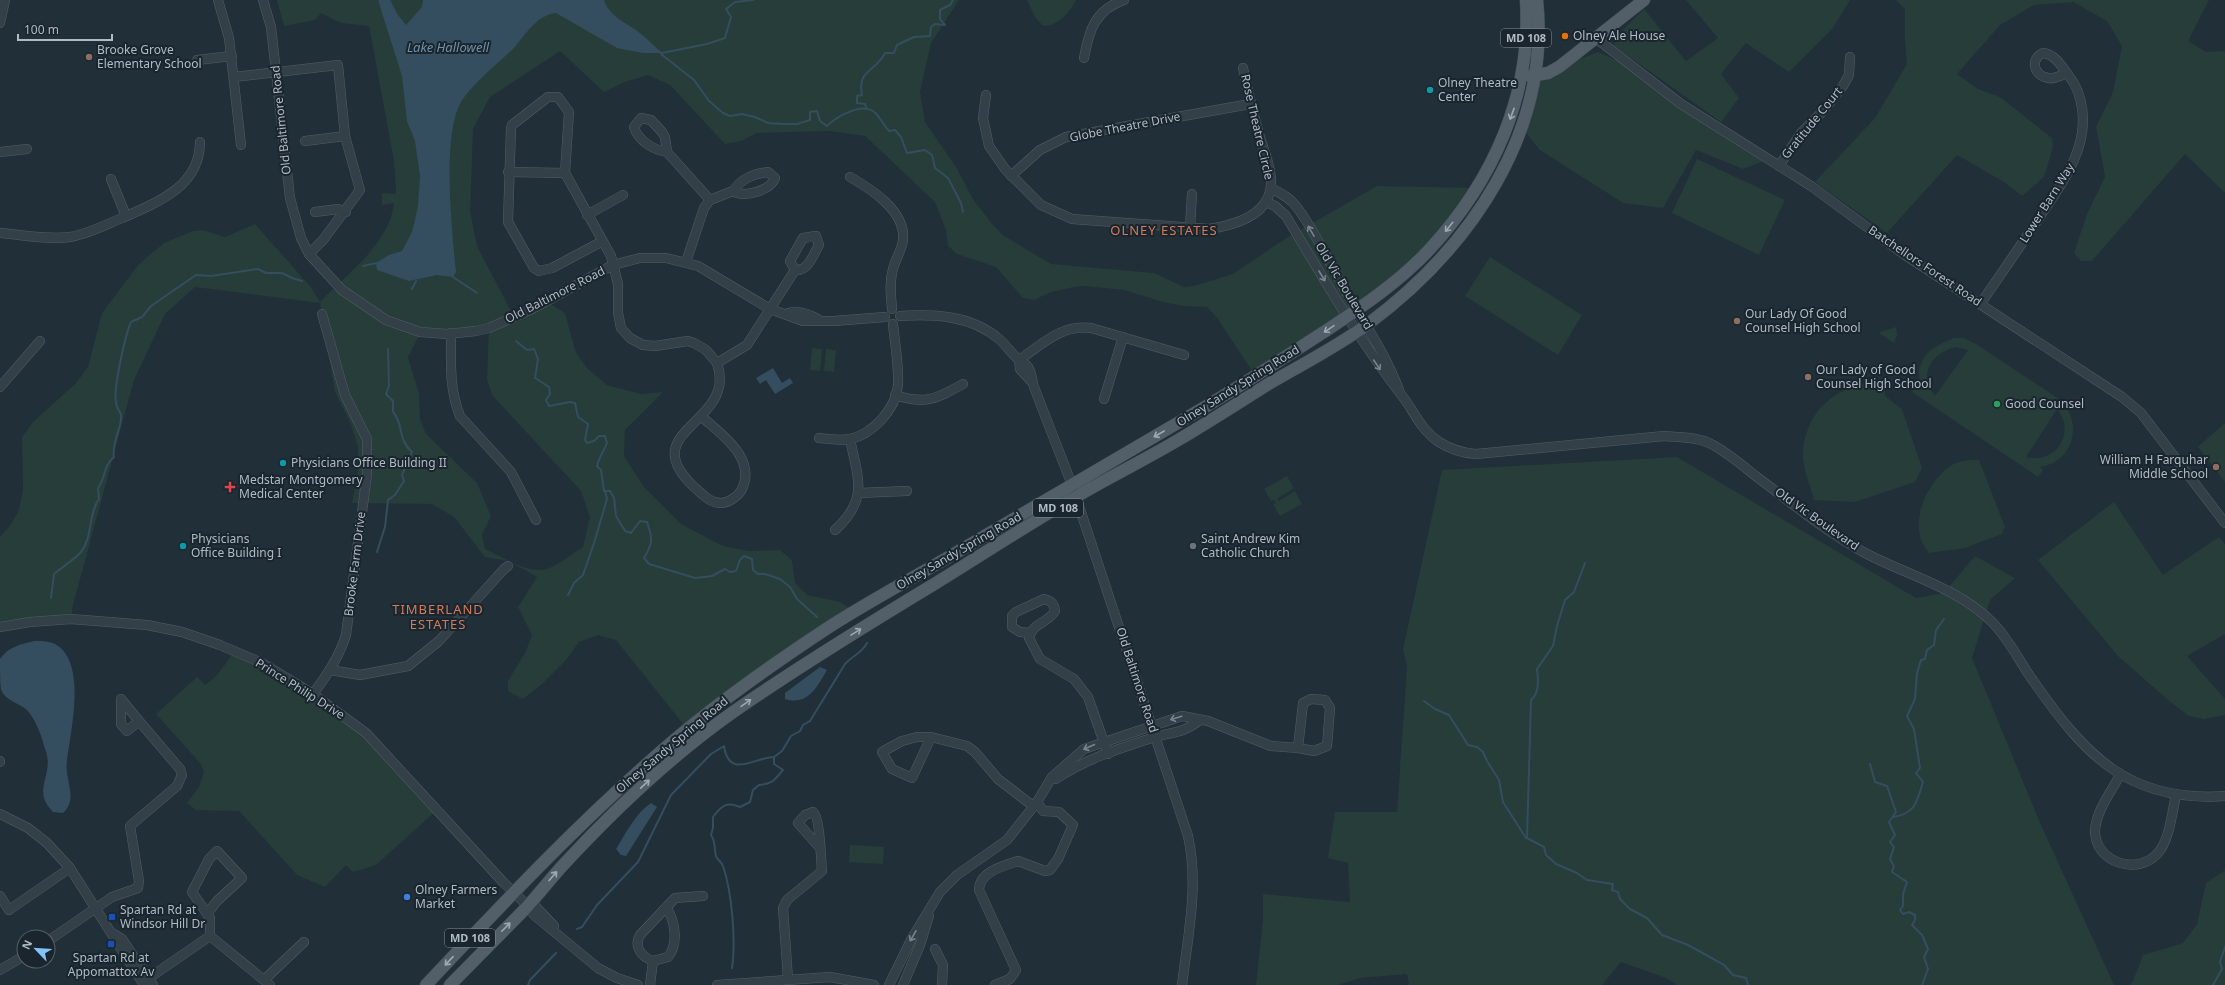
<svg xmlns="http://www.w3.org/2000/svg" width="2225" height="985" font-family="'Noto Sans',sans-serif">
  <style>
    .green { fill: #263d3a; fill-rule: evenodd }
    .water { fill: #344e5f }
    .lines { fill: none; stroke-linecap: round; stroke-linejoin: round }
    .stream { stroke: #344e5f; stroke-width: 2 }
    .minor-casing { stroke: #525e66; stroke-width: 10 }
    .major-casing { stroke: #414c55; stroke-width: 13 }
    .minor { stroke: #344048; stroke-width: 9 }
    .major { stroke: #525f69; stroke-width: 12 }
    .oneway { stroke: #9ca9b3 }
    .oneway2 { stroke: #78848d }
    .food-dot { fill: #e8710a; stroke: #1a252d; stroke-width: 1.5 }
    .education-dot { fill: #8d6e63; stroke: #1a252d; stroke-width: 1.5 }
    .culture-dot { fill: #0f9aa8; stroke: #1a252d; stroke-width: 1.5 }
    .leisure-dot { fill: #2e9e5b; stroke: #1a252d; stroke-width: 1.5 }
    .health-dot { fill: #e0444e; stroke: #1a252d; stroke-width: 1.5 }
    .worship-dot { fill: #6b7280; stroke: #1a252d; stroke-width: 1.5 }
    .shop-dot { fill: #3f7fe0; stroke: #1a252d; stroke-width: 1.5 }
    .transit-dot { fill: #1a4fb4; stroke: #1a252d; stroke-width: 1.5 }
    .labels { text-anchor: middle; stroke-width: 4; stroke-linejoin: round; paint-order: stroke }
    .shield { fill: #1a252d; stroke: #828e97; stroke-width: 1 }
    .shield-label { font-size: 11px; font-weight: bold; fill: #afbbc5 }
    .poi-label { font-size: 12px; fill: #afbbc5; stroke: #1a252d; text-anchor: start }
    .street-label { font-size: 12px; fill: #afbbc5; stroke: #1a252d }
    .water-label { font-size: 13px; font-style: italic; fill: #6f92a9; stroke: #1a252d }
    .neighbourhood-label { font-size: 13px; letter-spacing: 1px; fill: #d27b5c; stroke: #1a252d }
  </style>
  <rect width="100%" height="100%" fill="#212f38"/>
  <g class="green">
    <path d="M277,0H959L931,43L920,92L925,122L956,167L973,199L992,224L1004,236L1051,264L1154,273L1184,287L1194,286L1233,274L1288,237L1377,186L1476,188L1428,251L1256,377L1217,318L1207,307L1183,306L1163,302L1124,290L1084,286L1074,287L1051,292L1034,300L1023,298L996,267L957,254L948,246L946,230L935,202L865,136L830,131L757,133L741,141L725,144L670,85L648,75L625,82L604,92L560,51L490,97L473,129L470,211L477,246L514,317L546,301L565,313L576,353L588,369L607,385L641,394L663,392L625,430L624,456L644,487L681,524L723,546L748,551L780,550L792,560L795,583L807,595L840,602L856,612L687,729L616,640L598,635L579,642L566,660L542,684L523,699L508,691V681L525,653L532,635L518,607L537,577L509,561L485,557L454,517L432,504L352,503L358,471V447L351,424L335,392L320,303L195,287L165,314L134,380L73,605L71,619L0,627V537L12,523L19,510L23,489L22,437L33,422L76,383L88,367L102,313L139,264L164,243L193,231L203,230L225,237L255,224L310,286L320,302C347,273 389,245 394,203L382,205V193L395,194V197L396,188L394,161L369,26L341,23L321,13L315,20L284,26ZM489,328L487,379L492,395L581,491L590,517L583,547C571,554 554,570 539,570C521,570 501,556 485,549L482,535L491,516L477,483L426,434L420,419L419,394L408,357L421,332Z"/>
    <path d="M1027,0H1076C1069,13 1058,26 1043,26L1035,17Z"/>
    <polygon points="1686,0 1850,0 1833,28 1789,72 1746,43 1721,74 1739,98 1721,122 1614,46 1616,37 1644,9 1686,61 1718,38"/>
    <polygon points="1896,0 2209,0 2188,41 2206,52 2225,51 2225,193 2185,154 2092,261 2081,261 2074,253 2087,214 2105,177 2096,127 2113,92 2122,46 2107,21 2073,2 2034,5 2000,25 1957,74 1978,89 2000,97 2052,138 2053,147 2044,177 2022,196 2004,182 1957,155 1887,233 1815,182 1875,118 1907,64 1905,39 1905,9"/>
    <polygon points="1598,52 1631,67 1764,161 1743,169 1696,150 1663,208 1623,203 1540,150 1522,128 1536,76"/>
    <polygon points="1697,159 1785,200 1759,255 1672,213"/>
    <polygon points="1490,257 1582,315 1558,355 1465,296"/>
    <polygon points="1896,327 1897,335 1894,343 1880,334 1880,332"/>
    <path d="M1954,338H1964L1976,344L2062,401C2083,425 2073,462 2040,467L2043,470L2038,477L1912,392L1917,385L1921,388C1913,359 1931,347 1954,338ZM1955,347L1968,350L1935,396C1918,374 1931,354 1955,347ZM2057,409C2077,433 2055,465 2026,457Z"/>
    <polygon points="812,348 822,349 820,371 810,370"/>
    <polygon points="826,349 836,350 834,372 824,371"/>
    <path d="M1875,381L1884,382L1885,396L1902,409L1922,468L1915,482L1855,502L1814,500C1810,484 1801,466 1803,449C1808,408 1837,387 1875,381Z"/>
    <polygon points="2225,423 2225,482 2198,447"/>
    <polygon points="1677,457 1916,598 1944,593 1975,556 2015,578 1990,600 1972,658 2041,825 2114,985 1677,985 1666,978 1621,962 1602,985 1409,985 1407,974 1361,978 1337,985 1256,985 1263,920 1263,894 1350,902 1348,863 1328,858 1335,812 1397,812 1407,667 1403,649 1442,470"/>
    <path d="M1979,460L2005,527L2002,534L1965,548L1929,553C1926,548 1921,542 1920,537C1914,511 1930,479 1952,465C1960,460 1971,460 1979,460Z"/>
    <polygon points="1287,476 1294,488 1277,499 1279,501 1295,491 1302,504 1280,516 1273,504 1276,503 1274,500 1271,501 1264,489"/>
    <polygon points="2114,502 2163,575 2219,537 2225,544 2225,634 2187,656 2225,699 2225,715 2204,719 2189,716 2168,700 2118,656 2038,560"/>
    <polygon points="235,651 338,711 438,809 376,865 353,872 346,865 325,887 297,875 239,811 196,810 187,803 199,787 204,772 200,763 156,714 197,677 205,685 217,675"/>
    <polygon points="850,845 884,847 883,864 849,862"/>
    <polygon points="2225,870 2225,985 2129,985 2133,981 2143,955 2183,943 2197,924 2206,883"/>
  </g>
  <g class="water">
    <path d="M378,0H390L398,15L406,25L422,7L423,0H604C610,18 628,23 641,34C649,40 655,48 663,53H643L617,48L556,13C536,15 525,36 513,49C498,63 469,87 460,104C442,138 452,233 456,272L453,277L437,275L409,281L377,270L376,263L389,255L402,251L412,232L418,207L420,176L415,141L407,121L402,76Z"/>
    <polygon points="773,368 782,383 790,378 793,383 775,394 766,380 760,384 756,378"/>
    <path d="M34,641C41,641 49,641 55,644C88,662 70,733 67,761C64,780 79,798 63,813L53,812C31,790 54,776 46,752C42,738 37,721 27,710C19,703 4,700 1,689C0,681 0,668 0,659C8,647 21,644 34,641Z"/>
    <path d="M820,667L827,670C817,687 808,706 785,699V693Z"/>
    <path d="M651,803L657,807L626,856L621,855L616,849C626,833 635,814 651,803Z"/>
  </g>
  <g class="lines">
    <g class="stream">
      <polyline points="662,53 707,44 725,38 731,17 726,9 735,2 753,0"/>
      <path d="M661,54L694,80L709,101L723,113L730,116L742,114L755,117L768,123L783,124H797L810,120V112L817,111L820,121L827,126C836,117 860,103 873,111C881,117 882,124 889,131L895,130L901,137L907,153L925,150L932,155L935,168L948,178L961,203L963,212"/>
      <path d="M867,109L865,104L857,103V96L862,95C857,69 875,73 885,53H894L897,45L914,37L930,36L931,27L935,24L945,25L940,19V10L950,5L953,0"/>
      <polyline points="363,266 376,263"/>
      <polyline points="453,277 477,293"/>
      <polyline points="412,289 416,281"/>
      <path d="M516,341L527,350L534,349L538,359L535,378L549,387L550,394L546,400L549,406L570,402L575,403L578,417L588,424L585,440L587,443L594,441L599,436H605L607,443C604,451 599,457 597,466L601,470L604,491H610L614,498L616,516L625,531L631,533L640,521L647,522C653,539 653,543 644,558L649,564L695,578L712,576L725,569L730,572L736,571L740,560L744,556L752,559L753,570L758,574H765L780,579L790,587L797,599L817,617"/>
      <path d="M377,552L385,527L388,500L395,495L404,481L402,475L412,452C397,439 404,424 393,412V401L386,394L389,386L388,349"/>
      <path d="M1585,563L1574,592L1565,600L1557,626L1553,646L1537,669C1538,680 1540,692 1531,700L1527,838L1544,847L1546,855L1556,864L1577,873L1587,880L1613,884L1612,890L1618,892L1620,899L1630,909L1647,918L1662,935L1688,945L1708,956L1724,965L1733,975L1746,978L1748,985"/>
      <polyline points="568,595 574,583 583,575 594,543 607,499 605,491"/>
      <path d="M51,598L54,574C62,567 74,560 81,552C93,537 88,514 99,499L98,488C106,477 103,466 114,457C111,442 123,426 121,415C120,411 116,408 116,403C113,389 125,336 131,322L142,317L151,306L196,275L211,276L258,269L266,273H282L292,278L302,281"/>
      <polyline points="1424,701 1435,709 1449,715 1468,745 1477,747 1483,752 1487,761 1499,780 1503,802 1526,838"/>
      <polyline points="1870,764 1875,782 1887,786 1896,812 1889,822 1895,835 1890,842 1894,847 1890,859 1894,866 1892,872 1907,882 1903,894 1903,906 1900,910 1903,914 1909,912 1915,915 1915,920 1912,925 1922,935 1928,949 1924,957 1928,969 1922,985"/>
      <path d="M1894,817C1916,813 1917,801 1923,782L1916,773L1920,768L1914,729L1907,716L1915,699L1917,673L1921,660L1925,659L1927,650L1934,645L1936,630L1944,619"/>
      <path d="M577,929L582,927L597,905L638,862L671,795L711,754L724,746C729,780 755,757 774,757"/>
      <path d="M732,968C736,941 732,892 723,866C722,862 717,860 716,856C714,849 716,842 711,835L713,828V817C721,806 727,801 740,807L750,802L753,790L759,785C772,784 775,780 783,770L774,764V757L782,751L791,736L800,731L803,725L810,721L845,664C852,656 862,653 867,643"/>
      <polyline points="528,985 530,980 556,953"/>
      <polyline points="2213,985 2222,969 2220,962 2225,947"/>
    </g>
    <defs>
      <g id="minor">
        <polyline points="218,0 229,38 241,145"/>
        <polyline points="263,0 271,27 290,198 301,238 309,254 342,290 386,320 420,332 447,334 476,331 489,328 530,310 613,265 640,258 666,258 698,266 770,309 803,321 834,321 885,317"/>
        <polyline points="0,23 5,0"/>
        <polyline points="1597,39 1681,104 1811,186 1905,255 2122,397 2141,413 2225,523"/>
        <path d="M1084,58C1089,30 1095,10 1124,0"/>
        <polyline points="197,60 232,56"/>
        <polyline points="234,77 338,65 345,136 360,190 323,240 309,254"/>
        <path d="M986,95L983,118L989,146L1005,169L1041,205L1072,219L1209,229C1235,225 1272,215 1271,181C1271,166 1264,151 1260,137C1253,114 1248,91 1243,68"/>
        <polyline points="305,141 345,136"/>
        <polyline points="0,152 27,149"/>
        <path d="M667,152C654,150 638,141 634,127L641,118L651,120L662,132L665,137L667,152L710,200"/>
        <polyline points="1779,166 1801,133 1824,110 1843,86 1849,75 1850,57"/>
        <polyline points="508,172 565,173"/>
        <polyline points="1011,176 1040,150 1066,137 1250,104"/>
        <path d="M850,177C871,189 906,211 903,240C902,250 895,260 893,269C889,282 891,296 892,309"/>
        <polyline points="111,179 126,216"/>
        <path d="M1271,188C1280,193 1289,197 1296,206C1314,229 1327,259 1342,285C1362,320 1385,352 1399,390"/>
        <path d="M1266,202L1275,206L1286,216C1323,278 1359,340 1403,397C1415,413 1421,430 1439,442C1450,449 1462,453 1476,454L1664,436C1679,437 1695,437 1709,443C1726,451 1742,465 1757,477C1792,503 1826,532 1865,553C1907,575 1958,588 1992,622C2010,640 2020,663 2034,682C2085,755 2129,803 2225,796"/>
        <polyline points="315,212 338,209 346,212"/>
        <polyline points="587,215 623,195"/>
        <polyline points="1190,228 1192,194"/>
        <path d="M0,233C23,235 47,240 70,237C88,234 105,225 122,218C156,203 200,187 200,142"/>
        <polyline points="601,242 552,268 539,271 534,268 508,222 511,128 512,125 548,97 558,97 569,112 565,173 611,256 618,284 618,313 621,328 630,338 643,345 655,346 688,341 694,343 706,350 717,363"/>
        <path d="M686,262L704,208L710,200L733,191C744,198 770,191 775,178L768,172C753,174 742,178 733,191"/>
        <path d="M1981,303C2001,274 2021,245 2041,215C2055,193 2072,171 2079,146C2086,123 2084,95 2069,76C2062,67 2055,54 2043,53C2030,59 2033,75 2048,78C2054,80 2061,75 2067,73"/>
        <path d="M788,313C799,311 810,314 819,320"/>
        <path d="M900,316C934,314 971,315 999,339C1006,345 1011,353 1018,359C1022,363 1027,363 1029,369C1032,374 1032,381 1034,387L1072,485L1188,836C1199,885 1188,935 1182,985"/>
        <path d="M451,333C451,362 449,389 460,416L511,472L536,520"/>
        <path d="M1019,360C1042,344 1062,324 1091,328L1184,355"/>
        <polyline points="1019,360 1020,369 1032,382"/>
        <polyline points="0,387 40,341"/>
        <path d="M895,395C925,405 936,399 963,384"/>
        <polyline points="1104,399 1123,337"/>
        <path d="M702,417C722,435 758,459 741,491C737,497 728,503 721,503C709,503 701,493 693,486C634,429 738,424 717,363L747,345L795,270C808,272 813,255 819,245L816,236L803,238L790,261L795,270"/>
        <path d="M819,438C829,439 840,441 850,439C873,434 896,409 898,385C899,365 895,344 893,324"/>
        <polyline points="859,493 907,491"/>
        <path d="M835,530C869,499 858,479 850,439"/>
        <polyline points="0,627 30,622 71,619 147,625 182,632 220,645 262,663 313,694 366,733 503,882 528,906 534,915 598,968 617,978 638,985"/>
        <path d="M1031,633L1020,632L1012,627V616L1016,612L1044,599C1051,601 1054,603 1055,611C1047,624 1033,622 1029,638L1040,659L1074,679L1088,697L1108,754"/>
        <polyline points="330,670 360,675 408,666 439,641 504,569 508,566"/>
        <path d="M313,694C327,675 339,657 346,635L367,474V439L345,395L322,314"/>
        <polyline points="931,737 912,778 892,769 882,752 902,741 917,737 931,737 967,746 975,752 998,779 1033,806"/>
        <polyline points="0,761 0,762"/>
        <path d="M2120,775C2111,792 2096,811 2095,831C2095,863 2138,876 2158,853C2170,839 2172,812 2176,795"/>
        <path d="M1056,779C1085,759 1121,748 1155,737C1175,731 1182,734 1200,720"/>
        <polyline points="0,814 28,828 47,843 70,868 144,985"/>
        <polyline points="0,896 9,910 70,868"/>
        <polyline points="528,906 535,906 554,926"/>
        <polyline points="207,914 217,901 242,878 217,851 209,859 192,892 210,918 210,936"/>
        <polyline points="114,934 122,939 153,985"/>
        <polyline points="48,941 112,897 138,888 139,881 130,826 177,786 182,775 180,769 139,721 127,731 121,724 121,699 139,721"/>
        <polyline points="935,949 943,965 942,985"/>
        <path d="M653,961C642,957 633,947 640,935L675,898L703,896"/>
        <polyline points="0,970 24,956"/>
        <polyline points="265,979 304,942"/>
        <path d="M788,979L783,908L787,900L822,871C821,861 820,816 813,812L805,815L798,823L820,848"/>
        <polyline points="143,982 210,936 270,985"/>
        <path d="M650,985L653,961L668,957C679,944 675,920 666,907"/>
        <polyline points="717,985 830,977 874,985"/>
        <polyline points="889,985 912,938 940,892 957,875 1007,840 1037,802 1052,777 1084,749 1182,716 1208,721 1271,746 1298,748 1314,751 1327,746 1330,708 1325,700 1311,699 1303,703 1298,748"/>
        <polyline points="903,985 920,945 929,916"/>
        <path d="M995,985L1010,979L1016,970L979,890C979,872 1003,866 1018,861L1045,871L1050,870L1058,859L1073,825L1059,812L1043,811L1037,802"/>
      </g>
      <g id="major">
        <polyline points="1530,76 1548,73 1559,67 1644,0"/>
        <path d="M426,985C505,901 584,817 672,742C720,701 773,664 826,629C869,601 915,577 959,551C1043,502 1126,453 1210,404C1250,380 1288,355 1327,330C1363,306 1399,282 1429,250C1493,181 1532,95 1526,0"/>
        <path d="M450,985C475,960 500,934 525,909C539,894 551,878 565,863C617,807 673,754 736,710C801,665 868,624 936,583C983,554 1030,523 1079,495C1110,477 1142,461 1173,443C1206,424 1238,403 1270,383C1303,364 1338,346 1368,324C1470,248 1551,132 1537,0"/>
      </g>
    </defs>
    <use href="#minor" class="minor-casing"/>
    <use href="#major" class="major-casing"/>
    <use href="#minor" class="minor"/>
    <use href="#major" class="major"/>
  </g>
  <defs><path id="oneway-shaft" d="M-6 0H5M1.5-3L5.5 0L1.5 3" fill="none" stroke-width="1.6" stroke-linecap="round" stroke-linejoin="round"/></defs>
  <g class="oneway">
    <use href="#oneway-shaft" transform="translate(1512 114) rotate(110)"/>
    <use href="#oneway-shaft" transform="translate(1449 227) rotate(129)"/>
    <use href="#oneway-shaft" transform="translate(1329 329) rotate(146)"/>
    <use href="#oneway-shaft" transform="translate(1159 434) rotate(150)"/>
    <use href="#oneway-shaft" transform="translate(856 632) rotate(-32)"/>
    <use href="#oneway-shaft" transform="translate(746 703) rotate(-35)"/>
    <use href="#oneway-shaft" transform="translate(645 784) rotate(-43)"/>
    <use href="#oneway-shaft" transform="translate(553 876) rotate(-49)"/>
    <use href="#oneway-shaft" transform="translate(506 927) rotate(-45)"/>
    <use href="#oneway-shaft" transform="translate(449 961) rotate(133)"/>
  </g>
  <g class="oneway2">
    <use href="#oneway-shaft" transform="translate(1311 231) rotate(-120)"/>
    <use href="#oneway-shaft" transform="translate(1322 276) rotate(59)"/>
    <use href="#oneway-shaft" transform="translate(1377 365) rotate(56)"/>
    <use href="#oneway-shaft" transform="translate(1176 718) rotate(163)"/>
    <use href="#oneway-shaft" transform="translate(1089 747) rotate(156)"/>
    <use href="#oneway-shaft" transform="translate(913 936) rotate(120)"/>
  </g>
  <circle class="food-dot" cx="1565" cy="36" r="4"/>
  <g class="education-dot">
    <circle cx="89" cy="57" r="4"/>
    <circle cx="1737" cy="321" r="4"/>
    <circle cx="1808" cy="377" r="4"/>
    <circle cx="2216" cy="467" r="4"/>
  </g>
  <g class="culture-dot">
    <circle cx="1430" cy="90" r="4"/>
    <circle cx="283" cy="463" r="4"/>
    <circle cx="183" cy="546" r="4"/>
  </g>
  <circle class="leisure-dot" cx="1997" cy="404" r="4"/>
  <path class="health-dot" d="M228 481h4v4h4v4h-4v4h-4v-4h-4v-4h4z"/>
  <circle class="worship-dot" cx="1193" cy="546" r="4"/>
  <circle class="shop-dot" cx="407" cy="897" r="4"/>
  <g class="transit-dot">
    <rect x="108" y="913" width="8" height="8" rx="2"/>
    <rect x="107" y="940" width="8" height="8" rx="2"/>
  </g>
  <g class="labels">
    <g class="shield">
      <rect x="1501" y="29" width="50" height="18" rx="3"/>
      <rect x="1033" y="499" width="50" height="18" rx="3"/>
      <rect x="445" y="929" width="50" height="18" rx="3"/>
    </g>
    <g class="shield-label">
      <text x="1526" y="42">MD 108</text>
      <text x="1058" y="512">MD 108</text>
      <text x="470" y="942">MD 108</text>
    </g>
    <g class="poi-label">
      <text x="1573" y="40">Olney Ale House</text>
      <text x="97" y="54">Brooke Grove<tspan x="97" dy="14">Elementary School</tspan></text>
      <text x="1438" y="87">Olney Theatre<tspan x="1438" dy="14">Center</tspan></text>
      <text x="1745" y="318">Our Lady Of Good<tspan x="1745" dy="14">Counsel High School</tspan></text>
      <text x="1816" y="374">Our Lady of Good<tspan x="1816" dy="14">Counsel High School</tspan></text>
      <text x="2005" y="408">Good Counsel</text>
      <text x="2208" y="464" text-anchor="end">William H Farquhar<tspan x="2208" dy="14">Middle School</tspan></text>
      <text x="291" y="467">Physicians Office Building II</text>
      <text x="239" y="484">Medstar Montgomery<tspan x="239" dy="14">Medical Center</tspan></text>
      <text x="191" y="543">Physicians<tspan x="191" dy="14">Office Building I</tspan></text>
      <text x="1201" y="543">Saint Andrew Kim<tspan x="1201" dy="14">Catholic Church</tspan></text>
      <text x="415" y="894">Olney Farmers<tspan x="415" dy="14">Market</tspan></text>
      <text x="120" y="914">Spartan Rd at<tspan x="120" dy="14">Windsor Hill Dr</tspan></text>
      <text x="111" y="962" text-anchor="middle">Spartan Rd at<tspan x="111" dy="14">Appomattox Av</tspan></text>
    </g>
    <g class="street-label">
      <text transform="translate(281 120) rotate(-96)" y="4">Old Baltimore Road</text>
      <text transform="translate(1812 123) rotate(-51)" y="4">Gratitude Court</text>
      <text transform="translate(1125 127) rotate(-11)" y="4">Globe Theatre Drive</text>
      <text transform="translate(1257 127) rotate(77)" y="4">Rose Theatre Circle</text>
      <text transform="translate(2047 203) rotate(-58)" y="4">Lower Barn Way</text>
      <text transform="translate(1925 266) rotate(34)" y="4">Batchellors Forest Road</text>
      <text transform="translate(1344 286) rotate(59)" y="4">Old Vic Boulevard</text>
      <text transform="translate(555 295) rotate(-27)" y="4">Old Baltimore Road</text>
      <text transform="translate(1238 386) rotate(-32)" y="4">Olney Sandy Spring Road</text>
      <text transform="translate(1817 519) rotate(35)" y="4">Old Vic Boulevard</text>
      <text transform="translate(959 551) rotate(-30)" y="4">Olney Sandy Spring Road</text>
      <text transform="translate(355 564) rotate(-83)" y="4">Brooke Farm Drive</text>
      <text transform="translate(1137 680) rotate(72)" y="4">Old Baltimore Road</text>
      <text transform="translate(300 689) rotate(32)" y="4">Prince Philip Drive</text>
      <text transform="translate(672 745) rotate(-40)" y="4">Olney Sandy Spring Road</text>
    </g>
    <g class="water-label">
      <text x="448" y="52">Lake Hallowell</text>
    </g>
    <g class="neighbourhood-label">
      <text x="1164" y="235">OLNEY ESTATES</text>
      <text x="438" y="614">TIMBERLAND<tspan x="438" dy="15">ESTATES</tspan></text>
    </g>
  </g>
  <g transform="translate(36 949) rotate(295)"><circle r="19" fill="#1a252d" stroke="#56616a"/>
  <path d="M0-3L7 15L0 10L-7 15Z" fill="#82c4f7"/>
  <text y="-6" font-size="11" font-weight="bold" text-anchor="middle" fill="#afbbc5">N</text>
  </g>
  <path d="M18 34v6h94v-6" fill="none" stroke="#afbbc5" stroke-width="2"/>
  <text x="24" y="34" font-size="12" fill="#afbbc5" stroke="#1a252d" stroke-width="3" paint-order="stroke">100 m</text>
</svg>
